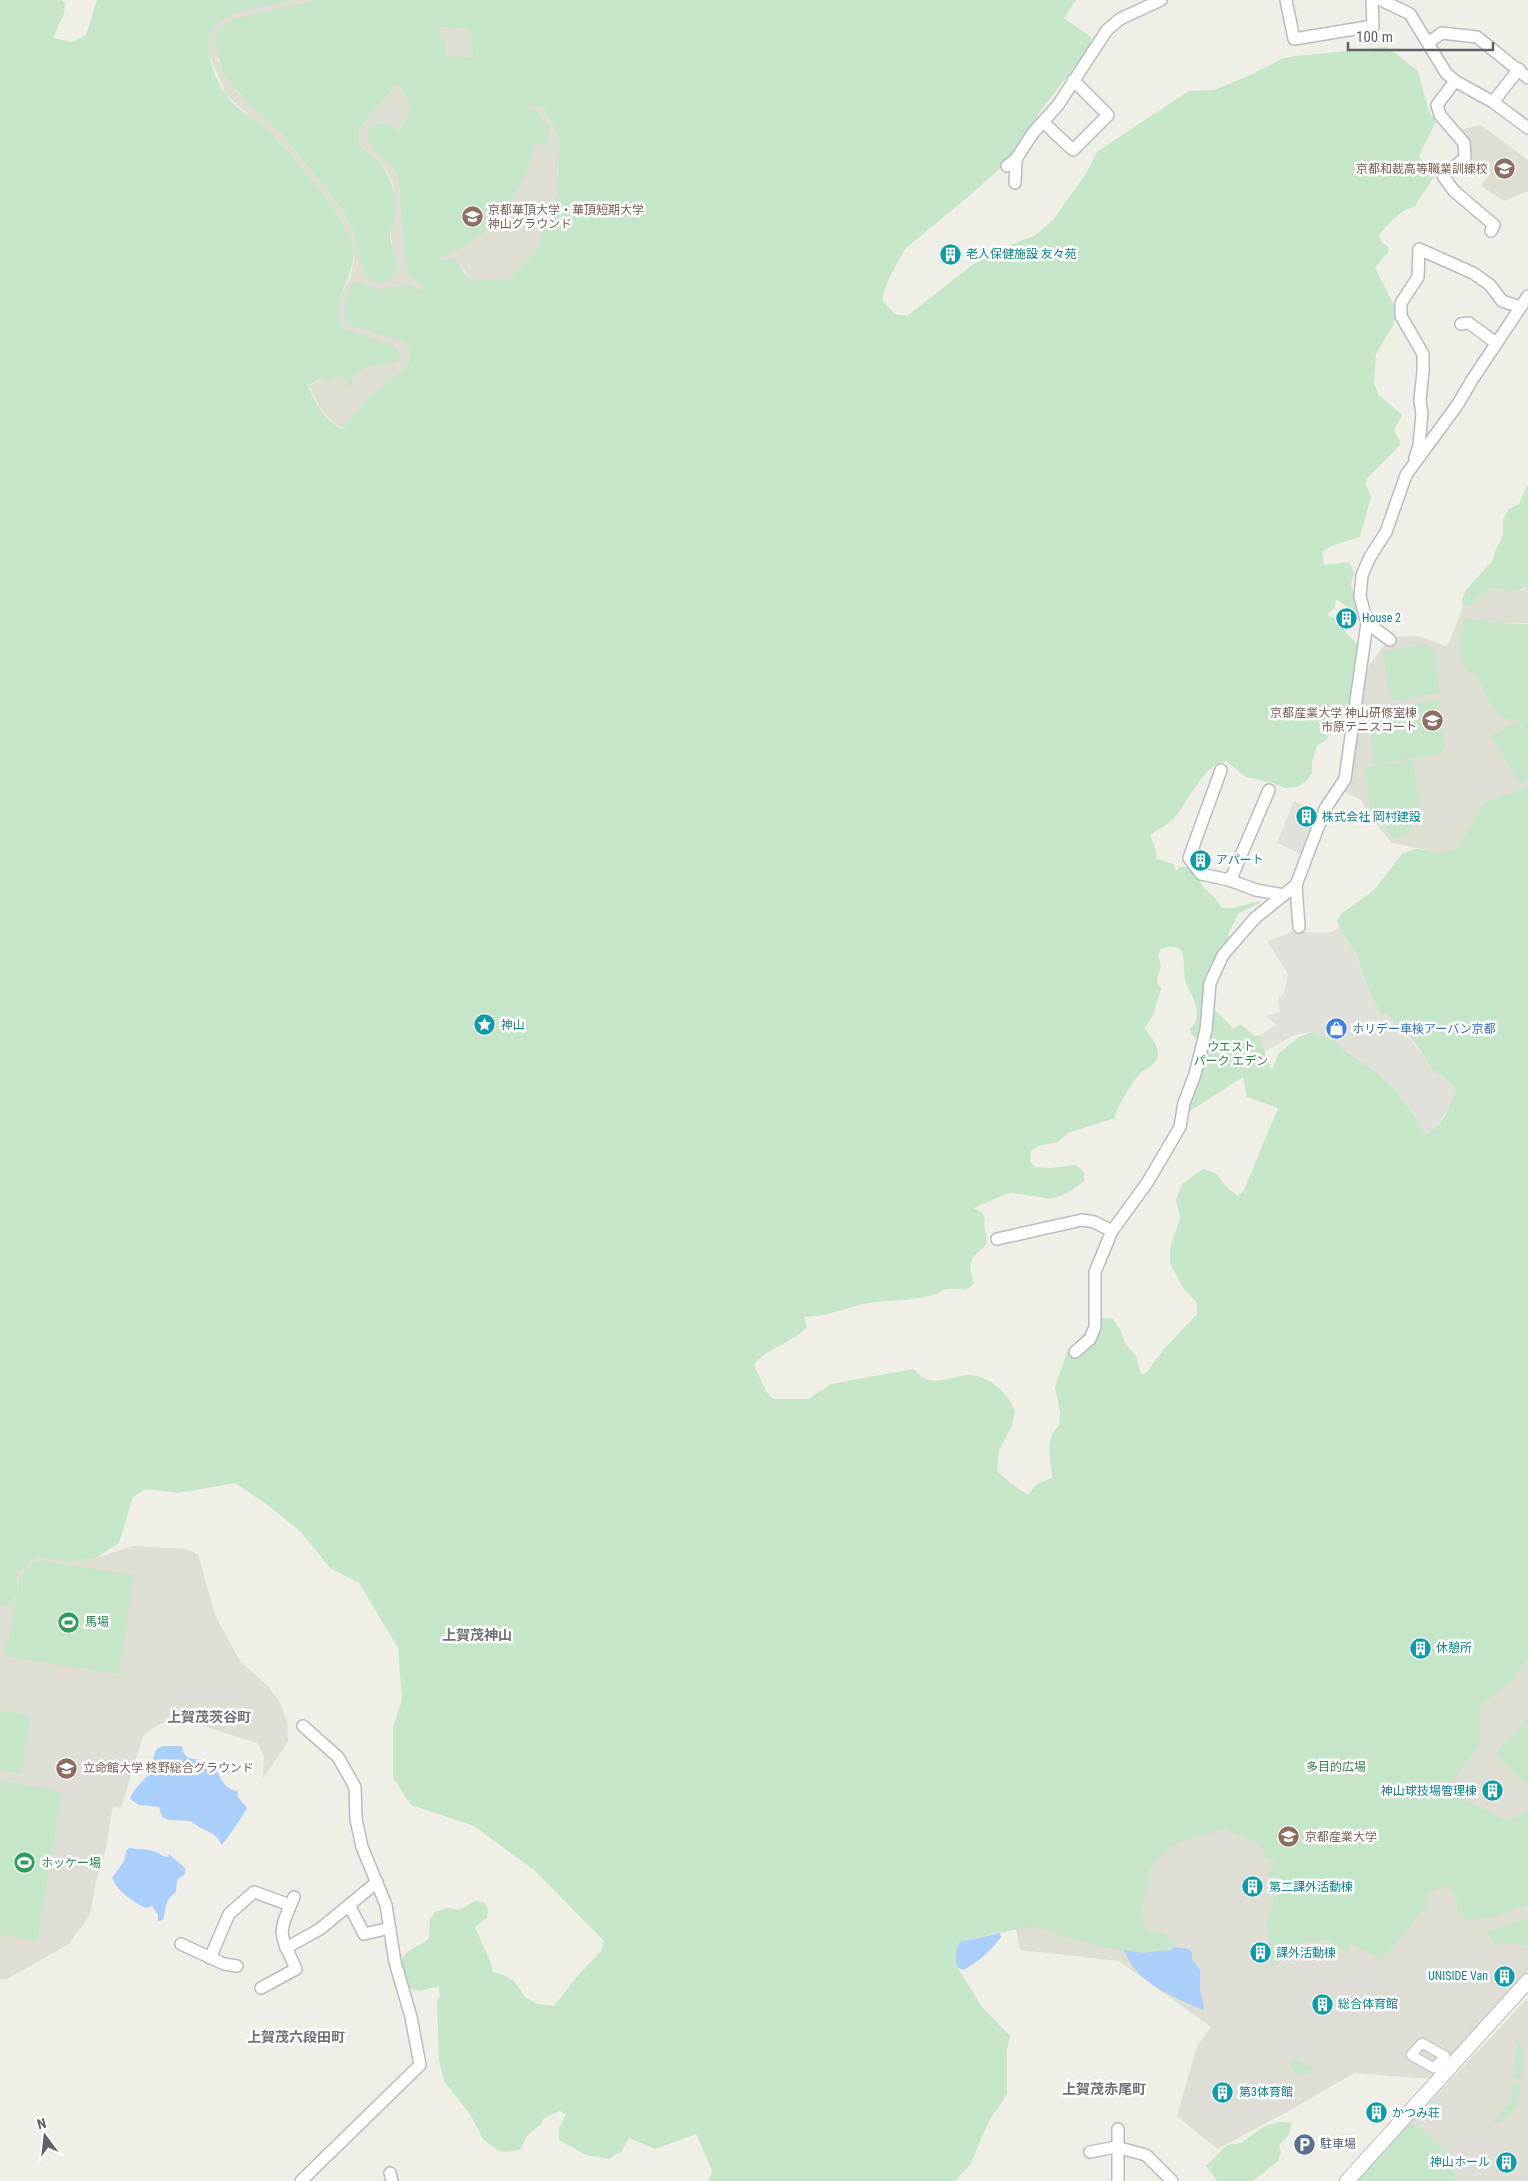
<svg xmlns="http://www.w3.org/2000/svg" width="1528" height="2181" font-family="'Roboto Condensed','Noto Sans JP',sans-serif">
  <style>
    .industrial { fill: #e2e0db }
    .education { fill: #dfded5 }
    .green { fill: #c5e6c9; fill-rule: evenodd }
    .water { fill: #abcffb }
    .lines { fill: none; stroke-linecap: round; stroke-linejoin: round }
    .pedestrian-casing { stroke: #b9bbc0; stroke-width: 11 }
    .minor-casing { stroke: #b9bbc0; stroke-width: 14 }
    .tertiary-casing { stroke: #b9bbc0; stroke-width: 16 }
    .pedestrian { stroke: #fff; stroke-width: 9 }
    .minor { stroke: #fff; stroke-width: 11 }
    .tertiary { stroke: #fff; stroke-width: 14 }
    .labels { text-anchor: middle; stroke-width: 5; stroke-linejoin: round; paint-order: stroke }
    .education-label { font-size: 12px; fill: #785e54; stroke: #fff; text-anchor: start }
    .culture-label { font-size: 12px; fill: #0d838f; stroke: #fff; text-anchor: start }
    .shop-label { font-size: 12px; fill: #366cbe; stroke: #fff; text-anchor: start }
    .park-label { font-size: 12px; fill: #398245; stroke: #fff }
    .leisure-label { font-size: 12px; fill: #27864d; stroke: #fff; text-anchor: start }
    .service-label { font-size: 12px; fill: #4e5e75; stroke: #fff; text-anchor: start }
    .neighbourhood-label { font-size: 14px; font-weight: bold; fill: #6f7378; stroke: #fff }
  </style>
  <rect width="100%" height="100%" fill="#f0efe7"/>
  <g class="industrial">
    <polygon points="1294,801 1319,813 1303,855 1277,843"/>
    <polygon points="1340,927 1357,954 1360,968 1381,1016 1387,1014 1399,1026 1425,1057 1432,1070 1442,1076 1457,1090 1451,1105 1432,1132 1424,1135 1417,1119 1397,1092 1379,1074 1344,1050 1336,1041 1312,1032 1294,1035 1266,1051 1260,1035 1276,1025 1266,1016 1280,1012 1278,999 1284,992 1288,974 1267,941 1294,931 1324,933 1332,932"/>
  </g>
  <g class="education">
    <polygon points="203,0 316,0 292,6 218,59 224,74 231,81 238,93 281,133 342,209 354,233 367,276 392,243 390,231 394,226 395,211 393,184 387,171 369,156 359,144 359,129 397,84 441,27 469,29 473,57 528,106 543,107 558,137 559,189 536,251 507,280 469,280 465,270 425,279 422,295 402,341 409,346 410,362 404,369 369,397 343,428 335,425 321,410 309,386 319,381 324,375 342,328 337,318 337,308 341,294 350,278 354,259 350,238 329,204 281,144 226,95 199,30"/>
    <polygon points="1481,125 1528,160 1528,191 1504,201 1481,186 1487,178 1471,159 1469,143 1459,130"/>
    <polygon points="1528,586 1528,623 1499,623 1471,618 1476,672 1484,691 1492,705 1518,720 1528,735 1528,787 1484,802 1463,839 1454,850 1437,854 1427,850 1392,843 1372,819 1361,800 1343,791 1350,784 1364,677 1369,665 1391,637 1416,636 1434,641 1444,646 1448,645 1463,607 1470,605 1491,588 1502,590 1523,590"/>
    <polygon points="132,1546 186,1549 198,1554 215,1615 240,1661 269,1687 280,1703 287,1722 288,1742 263,1778 264,1756 257,1743 194,1723 171,1720 156,1726 143,1736 121,1808 113,1806 106,1849 96,1882 90,1915 69,1944 7,1979 0,1979 0,1607 10,1606 18,1591 17,1573 36,1557 70,1562 96,1558"/>
    <polygon points="1528,1550 1528,1971 1431,2079 1354,2073 1289,2111 1217,2149 1177,2116 1197,2046 1211,2027 1119,1961 1020,1950 1011,1906"/>
    <polygon points="1528,1998 1528,2181 1455,2181 1452,2158 1421,2128 1409,2124"/>
  </g>
  <g class="green">
    <path d="M0,0H62L65,3L64,14L53,38L72,42L86,35L97,0H291C270,5 231,9 216,24C200,40 214,79 226,95C236,109 253,118 266,129C289,150 339,210 350,237C364,274 326,296 342,328L397,348L400,355L399,360L396,362C377,366 351,364 351,388L342,375L327,381L322,378L309,385V389C317,404 326,422 342,429L369,397L404,369L410,362L409,346L402,341L350,325C337,314 348,297 352,284L356,281L375,290L408,285L422,291L423,286L408,275L407,269L398,175C390,158 361,150 370,128L376,124L392,126L399,132L409,114L412,112L404,91L397,84L359,129V144C367,155 383,163 388,175C395,189 397,208 394,224C393,228 390,230 390,234C389,253 413,284 373,282L367,276L362,266L354,233L342,209L281,133L248,104L224,74L215,46V35L224,25L235,19L316,0H1076L1064,18L1091,37L1090,47L1041,110L1016,154L969,196L905,249L889,278L883,295V301L895,314L907,316L972,265L1007,246L1034,236L1053,220L1085,175L1097,152L1148,118L1189,91L1214,90L1253,74L1281,59L1295,56L1387,47L1418,71L1429,112L1436,121L1419,156L1435,175L1415,206C1402,210 1387,223 1379,236L1382,243L1387,245L1389,251L1375,268L1396,309L1393,326L1376,354L1374,383L1378,394L1402,415L1394,431L1399,439L1400,445L1366,479V485L1371,497L1360,537L1331,546L1322,552L1324,565L1349,562L1354,572L1351,585L1360,615L1336,599L1335,607L1328,614V616L1333,617L1361,649L1351,706L1347,714L1336,724L1326,740L1317,746L1312,762V773L1307,780L1297,787L1285,788L1273,783L1246,777L1226,761C1201,765 1189,804 1172,820C1165,827 1158,828 1150,836L1155,847L1157,859L1173,864L1176,871L1179,867H1190L1195,872L1204,888L1215,898L1222,908H1233L1259,901L1260,903L1239,913L1228,934L1230,940L1221,953L1201,1037L1198,1040L1191,1034L1190,1029C1194,1024 1197,1021 1197,1015C1197,1003 1190,993 1186,982C1182,969 1187,959 1179,948L1170,946L1161,949L1158,955L1161,966L1157,981L1161,989L1153,1015L1145,1028C1150,1037 1159,1044 1158,1056C1157,1065 1145,1068 1139,1075C1132,1082 1115,1109 1115,1118L1068,1133L1058,1142L1038,1146L1031,1151L1030,1161L1035,1167L1050,1168L1076,1165L1084,1173V1181L1068,1193L1052,1199L1013,1193L1006,1194L974,1208L982,1213L985,1219C982,1228 989,1235 986,1243C985,1248 981,1249 978,1252C968,1261 969,1271 974,1282C967,1295 959,1287 947,1289C942,1290 938,1294 933,1295C912,1301 889,1300 868,1303C847,1307 826,1317 804,1317L807,1327C791,1344 763,1350 754,1365L766,1391L773,1399H808L831,1384L913,1369C917,1372 921,1377 925,1379C940,1384 954,1376 968,1375C989,1375 1008,1393 1015,1411L1012,1426L999,1450L997,1471L1010,1483L1028,1495L1037,1484L1052,1478C1051,1463 1044,1436 1059,1426L1060,1412L1055,1387L1068,1350L1096,1321L1105,1318L1113,1319L1120,1329L1126,1345L1136,1356L1141,1374L1146,1373L1164,1349L1197,1314V1303L1183,1288L1170,1263V1248L1180,1218L1176,1200L1182,1184L1203,1169L1216,1173L1227,1188L1238,1196L1244,1190L1278,1108L1247,1097L1243,1077L1187,1113C1189,1100 1195,1091 1199,1080C1207,1057 1208,1029 1211,1006L1234,1029L1240,1024L1255,1036L1260,1035C1264,1046 1266,1060 1272,1070L1278,1054L1299,1037L1312,1032L1336,1041L1344,1050L1379,1074L1397,1092L1417,1119L1424,1135C1441,1129 1450,1106 1457,1090L1442,1076L1432,1070L1425,1057L1414,1042L1387,1014L1381,1016L1360,968L1357,954L1341,931L1337,920L1341,914L1374,890L1403,853L1416,849L1427,850L1437,854L1454,850L1463,839L1484,802L1528,787V1658L1510,1683L1485,1701L1480,1708L1479,1746L1445,1791L1509,1821L1528,1810V1904L1493,1917L1465,1920L1457,1911L1458,1902L1451,1886C1435,1887 1425,1890 1425,1908L1382,1960L1351,1943L1347,1952L1334,1946L1328,1940C1306,1941 1289,1943 1278,1965L1273,1966L1271,1963L1267,1923L1272,1908L1274,1895L1268,1875L1275,1862L1266,1857L1257,1842L1226,1829L1183,1840L1167,1850L1150,1869L1140,1912L1146,1931L1165,1934L1174,1944L1172,1950L1149,1954L1097,1946L1034,1926L970,1939L956,1965L982,2007L1010,2036L1007,2050V2094L989,2121L970,2165L955,2181H709L712,2170L696,2134L655,2149L629,2138L622,2151L609,2159L586,2155L559,2140V2128L566,2114L560,2111L544,2118L541,2124L528,2135L520,2150L505,2152L497,2150L483,2139L470,2114L444,2081L439,2060L437,2002L440,1996L439,1986L420,1991L408,1988L399,1966C406,1946 417,1950 429,1938L430,1919L435,1912L448,1908L460,1910L475,1901L484,1902L488,1909L487,1918L475,1927L490,1961L493,1972L506,1976L515,1982L525,1997L537,2004L554,2006L575,1979L601,1951L604,1941L534,1870L474,1826L411,1805L393,1778V1728L402,1700L398,1648L359,1583L330,1568L301,1532L265,1503L235,1483L178,1493L145,1489L133,1497L119,1543L96,1558L70,1562L36,1557L17,1573L18,1591L10,1606L0,1607ZM441,27L469,29L473,57L445,56V41L442,39L439,30ZM528,106L543,107L558,137L559,189L536,251L507,280H469L455,259L442,260L440,257C453,252 466,247 477,238C504,215 529,180 534,144L548,145L549,128L536,110H526Z"/>
    <path d="M1528,484V586C1519,593 1502,590 1491,588L1470,605L1463,607L1462,600L1466,590L1493,560L1496,549L1503,535V519L1509,509L1519,504Z"/>
    <path d="M1471,618L1499,623L1528,624V735L1518,720C1493,723 1484,691 1476,672H1467C1458,656 1460,637 1464,620Z"/>
    <polygon points="1425,644 1433,648 1440,693 1393,701 1389,699 1383,652"/>
    <polygon points="1438,700 1445,747 1442,753 1375,764 1367,711"/>
    <polygon points="1517,721 1528,738 1528,779 1520,784 1491,736"/>
    <polygon points="1413,760 1420,809 1419,811 1410,814 1412,826 1409,834 1394,838 1371,813 1365,768"/>
    <path d="M40,1561L134,1575L119,1674L5,1656L19,1588C19,1573 26,1567 40,1561Z"/>
    <polygon points="0,1711 30,1716 22,1774 0,1770"/>
    <polygon points="1528,1719 1528,1786 1495,1754"/>
    <polygon points="0,1781 62,1792 37,1941 0,1934"/>
    <polygon points="1528,1918 1528,1945 1522,1946 1516,1943 1495,1944 1486,1932"/>
    <path d="M1515,2036C1525,2047 1523,2064 1521,2078L1519,2079H1514L1516,2043L1513,2038Z"/>
    <polygon points="1291,2059 1311,2066 1313,2069 1311,2072 1301,2075 1296,2074 1289,2064"/>
    <path d="M1517,2082L1520,2083C1522,2099 1511,2123 1493,2123L1505,2106L1510,2104L1513,2089L1512,2085Z"/>
    <polygon points="1277,2122 1292,2123 1289,2135 1279,2145 1281,2152 1278,2161 1253,2181 1217,2181 1206,2166 1227,2145 1241,2143 1263,2127"/>
    <polygon points="1409,2124 1421,2128 1453,2158 1455,2181 1356,2181"/>
  </g>
  <g class="water">
    <path d="M163,1746H182L183,1752L188,1758L214,1762C219,1775 222,1789 238,1791L237,1796L247,1808C239,1822 231,1833 222,1845C214,1829 202,1832 191,1821L169,1820L162,1817L159,1807L139,1805L130,1799C134,1786 146,1781 151,1769C154,1760 152,1749 163,1746Z"/>
    <path d="M129,1848C140,1850 154,1848 163,1856L168,1857L169,1854L185,1868V1874L177,1880L176,1892C164,1901 167,1906 163,1920L158,1921V1915L152,1906L145,1908C132,1901 118,1892 112,1878L124,1861L126,1851Z"/>
    <path d="M1000,1933L1001,1937C991,1951 979,1961 964,1970L958,1968C954,1961 956,1949 960,1942Z"/>
    <path d="M1174,1947L1189,1949L1192,1953V1959L1200,1970V1990L1204,2007L1203,2010C1172,1996 1137,1984 1124,1950L1143,1953L1172,1950Z"/>
  </g>
  <g class="lines">
    <defs>
      <polygon id="pedestrian" points="1422,2043 1445,2056 1434,2068 1411,2055"/>
      <g id="minor">
        <polyline points="1286,0 1294,39 1373,26 1372,0"/>
        <polyline points="1381,0 1410,14 1446,73 1455,81 1493,102 1528,128"/>
        <polyline points="1429,42 1442,33 1477,37 1528,78"/>
        <polyline points="1455,81 1437,105 1440,115 1464,143 1465,158 1443,176 1454,191 1494,225 1491,231"/>
        <polyline points="1493,102 1519,69"/>
        <polyline points="1043,122 1073,150 1108,115 1073,80"/>
        <polyline points="1007,166 1016,159 1033,133 1058,105 1107,30 1120,19 1161,0"/>
        <polyline points="1015,183 1016,159"/>
        <polyline points="1461,324 1469,323 1496,343"/>
        <polyline points="1415,458 1419,445 1422,414 1420,400 1423,371 1423,354 1401,316 1401,303 1418,277 1419,249 1473,273 1490,285 1502,301 1520,307"/>
        <polyline points="1367,623 1390,640"/>
        <polyline points="1221,770 1189,858 1201,874 1229,880 1256,890 1284,895"/>
        <polyline points="1229,880 1233,874 1269,790"/>
        <polyline points="1296,885 1299,927"/>
        <polyline points="997,1239 1082,1220 1094,1222 1112,1231 1147,1183 1180,1127 1184,1103 1195,1074 1206,1030 1210,983 1223,955 1255,918 1296,885 1325,809 1345,779 1367,623 1360,596 1362,575 1370,557 1386,532 1406,475 1458,404 1472,380 1528,296"/>
        <polyline points="1075,1352 1090,1339 1095,1327 1095,1272 1112,1231"/>
        <polyline points="349,1905 364,1934 390,1928"/>
        <polyline points="181,1944 224,1964 237,1966"/>
        <polyline points="286,1948 320,1929 377,1882"/>
        <polyline points="210,1958 229,1914 254,1892 290,1905"/>
        <path d="M261,1988L296,1969C279,1931 277,1936 294,1897"/>
        <polyline points="1118,2129 1118,2181"/>
        <polyline points="1090,2152 1116,2147 1146,2155 1172,2181"/>
        <polyline points="390,2173 392,2181"/>
        <polyline points="301,2181 420,2065 411,2017 395,1962 386,1905 362,1847 356,1819 355,1787 338,1757 303,1726"/>
      </g>
      <polyline id="tertiary" points="1347,2181 1528,1981"/>
    </defs>
    <use href="#pedestrian" class="pedestrian-casing"/>
    <use href="#minor" class="minor-casing"/>
    <use href="#tertiary" class="tertiary-casing"/>
    <use href="#pedestrian" class="pedestrian"/>
    <use href="#minor" class="minor"/>
    <use href="#tertiary" class="tertiary"/>
  </g>
  <defs>
    <symbol id="school-disc" viewBox="-11 -11 22 22"><circle r="9.5" fill="#8d6e63" stroke="#fff"/><path d="M0-5L7-2L0 1L-7-2ZM-4 1L0 2.5L4 1V4Q0 6-4 4Z" fill="#fff"/></symbol>
    <symbol id="university-disc" viewBox="-11 -11 22 22"><circle r="9.5" fill="#8d6e63" stroke="#fff"/><path d="M0-5L7-2L0 1L-7-2ZM-4 1L0 2.5L4 1V4Q0 6-4 4Z" fill="#fff"/></symbol>
    <symbol id="building-disc" viewBox="-11 -11 22 22"><circle r="9.5" fill="#0f9aa8" stroke="#fff"/><path d="M-4-6H4V6H1V3H-1V6H-4ZM-2.5-4.3h1.7v1.8h-1.7ZM.8-4.3h1.7v1.8H.8ZM-2.5-1h1.7V.8h-1.7ZM.8-1h1.7V.8H.8Z" fill="#fff"/></symbol>
    <symbol id="sight-disc" viewBox="-11 -11 22 22"><circle r="9.5" fill="#0f9aa8" stroke="#fff"/><path d="M0-6L1.8-2.2L6-1.7L2.9 1.2L3.7 5.4L0 3.3L-3.7 5.4L-2.9 1.2L-6-1.7L-1.8-2.2Z" fill="#fff"/></symbol>
    <symbol id="shop-disc" viewBox="-11 -11 22 22"><circle r="9.5" fill="#3f7fe0" stroke="#fff"/><path d="M-5-2.5h2.3a2.7 3.5 0 0 1 5.4 0H5L5.5 6h-11ZM-1.5-2.5h3a1.5 2.3 0 0 0-3 0Z" fill="#fff"/></symbol>
    <symbol id="stadium-disc" viewBox="-11 -11 22 22"><circle r="9.5" fill="#2e9e5b" stroke="#fff"/><path d="M0-5a6.5 5 0 1 0 0 10a6.5 5 0 1 0 0-10ZM-3.5-1.8h7v3.6h-7Z" fill="#fff"/></symbol>
    <symbol id="parking-disc" viewBox="-11 -11 22 22"><circle r="9.5" fill="#5c6f8a" stroke="#fff"/><path d="M-3.5-5.5H1a3.5 3.5 0 0 1 0 7H-1V5.5H-3.5ZM-1-3.4V-.6H.8a1.4 1.4 0 0 0 0-2.8Z" fill="#fff"/></symbol>
  </defs>
  <g fill-rule="evenodd">
    <use href="#school-disc" x="1492" y="156" width="25" height="25"/>
    <use href="#university-disc" x="460" y="204" width="25" height="25"/>
    <use href="#building-disc" x="938" y="242" width="25" height="25"/>
    <use href="#building-disc" x="1334" y="606" width="25" height="25"/>
    <use href="#university-disc" x="1420" y="708" width="25" height="25"/>
    <use href="#building-disc" x="1294" y="804" width="25" height="25"/>
    <use href="#building-disc" x="1188" y="848" width="25" height="25"/>
    <use href="#sight-disc" x="472" y="1012" width="25" height="25"/>
    <use href="#shop-disc" x="1324" y="1016" width="25" height="25"/>
    <use href="#stadium-disc" x="56" y="1610" width="25" height="25"/>
    <use href="#building-disc" x="1408" y="1636" width="25" height="25"/>
    <use href="#university-disc" x="54" y="1756" width="25" height="25"/>
    <use href="#building-disc" x="1480" y="1778" width="25" height="25"/>
    <use href="#university-disc" x="1276" y="1824" width="25" height="25"/>
    <use href="#stadium-disc" x="12" y="1850" width="25" height="25"/>
    <use href="#building-disc" x="1240" y="1874" width="25" height="25"/>
    <use href="#building-disc" x="1248" y="1940" width="25" height="25"/>
    <use href="#building-disc" x="1492" y="1964" width="25" height="25"/>
    <use href="#building-disc" x="1310" y="1992" width="25" height="25"/>
    <use href="#building-disc" x="1210" y="2080" width="25" height="25"/>
    <use href="#building-disc" x="1364" y="2100" width="25" height="25"/>
    <use href="#parking-disc" x="1292" y="2132" width="25" height="25"/>
    <use href="#building-disc" x="1494" y="2150" width="25" height="25"/>
  </g>
  <g class="labels">
    <g class="education-label">
      <text x="1488" y="173" text-anchor="end">京都和裁高等職業訓練校</text>
      <text x="488" y="214">京都華頂大学・華頂短期大学<tspan x="488" dy="14">神山グラウンド</tspan></text>
      <text x="1417" y="717" text-anchor="end">京都産業大学 神山研修室棟<tspan x="1417" dy="14">市原テニスコート</tspan></text>
      <text x="83" y="1772">立命館大学 柊野総合グラウンド</text>
      <text x="1305" y="1841">京都産業大学</text>
    </g>
    <g class="culture-label">
      <text x="966" y="258">老人保健施設 友々苑</text>
      <text x="1362" y="622">House 2</text>
      <text x="1322" y="821">株式会社 岡村建設</text>
      <text x="1216" y="864">アパート</text>
      <text x="501" y="1029">神山</text>
      <text x="1436" y="1652">休憩所</text>
      <text x="1477" y="1795" text-anchor="end">神山球技場管理棟</text>
      <text x="1269" y="1891">第二課外活動棟</text>
      <text x="1276" y="1957">課外活動棟</text>
      <text x="1488" y="1980" text-anchor="end">UNISIDE Van</text>
      <text x="1338" y="2008">総合体育館</text>
      <text x="1239" y="2096">第3体育館</text>
      <text x="1392" y="2117">かつみ荘</text>
      <text x="1490" y="2166" text-anchor="end">神山ホール</text>
    </g>
    <g class="shop-label">
      <text x="1352" y="1033">ホリデー車検アーバン京都</text>
    </g>
    <g class="park-label">
      <text x="1231" y="1051">ウエスト<tspan x="1231" dy="14">パーク エデン</tspan></text>
      <text x="1336" y="1771">多目的広場</text>
    </g>
    <g class="leisure-label">
      <text x="85" y="1626">馬場</text>
      <text x="41" y="1867">ホッケー場</text>
    </g>
    <g class="service-label">
      <text x="1320" y="2148">駐車場</text>
    </g>
    <g class="neighbourhood-label">
      <text x="477" y="1640">上賀茂神山</text>
      <text x="209" y="1722">上賀茂茨谷町</text>
      <text x="296" y="2042">上賀茂六段田町</text>
      <text x="1104" y="2094">上賀茂赤尾町</text>
    </g>
  </g>
  <g transform="translate(45 2136) rotate(345)" stroke="#ffffff" stroke-width="4" paint-order="stroke">
  <path d="M0-4L9 19L0 12L-9 19Z" fill="#5e6166"/>
  <text y="-8" font-size="14" font-weight="bold" text-anchor="middle" fill="#5e6166">N</text>
  </g>
  <path d="M1348 42v8h145v-8" fill="none" stroke="#5e6166" stroke-width="2.5"/>
  <text x="1356" y="42" font-size="15" fill="#5e6166" stroke="#ffffff" stroke-width="4" paint-order="stroke">100 m</text>
</svg>
